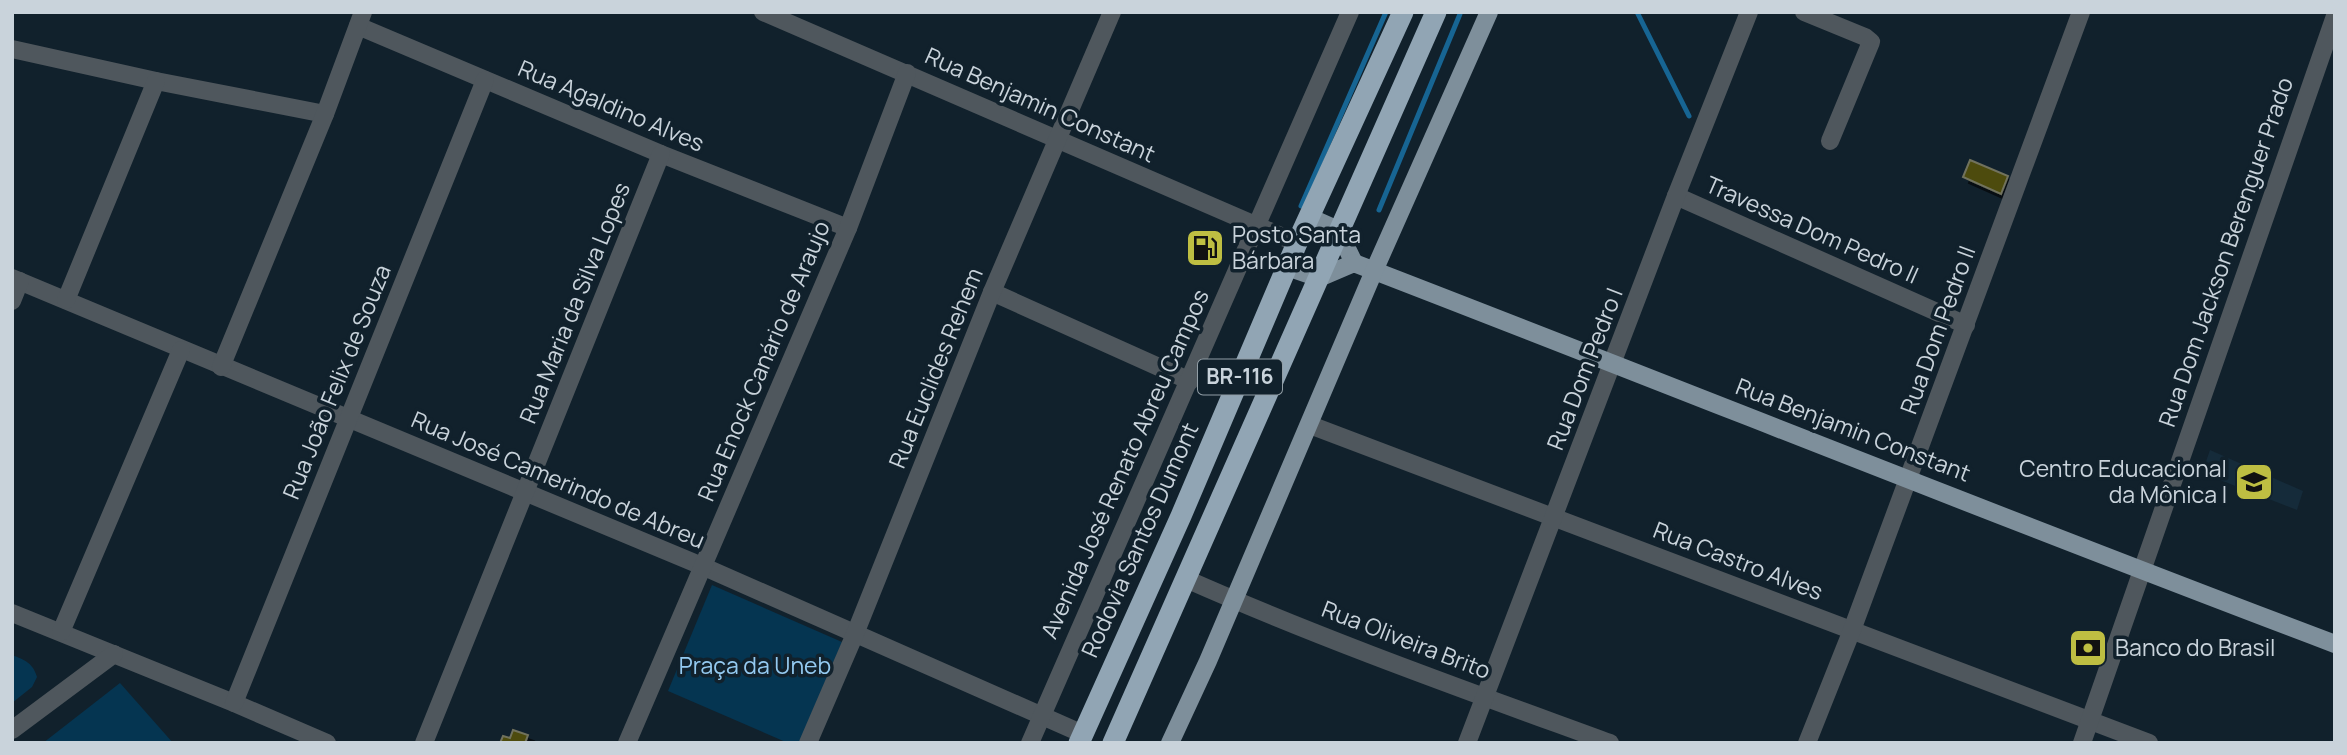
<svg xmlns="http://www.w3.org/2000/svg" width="2347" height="755" font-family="Manrope,sans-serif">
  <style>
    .built { fill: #152b3a }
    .green { fill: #053551 }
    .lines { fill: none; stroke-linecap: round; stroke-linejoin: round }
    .stream { stroke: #176593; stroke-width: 5 }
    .building { fill: #4d4c0b; stroke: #71725d; stroke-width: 2; filter: url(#shadow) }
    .minor { stroke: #4f575d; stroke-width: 18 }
    .major { stroke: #7e8f9b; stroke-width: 18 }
    .highway { stroke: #91a5b4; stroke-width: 21 }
    .labels { text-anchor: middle; stroke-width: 7; stroke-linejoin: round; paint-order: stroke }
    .shield { fill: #11212c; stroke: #929ea6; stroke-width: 2 }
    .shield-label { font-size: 21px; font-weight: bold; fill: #c9d3db }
    .street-label { font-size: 23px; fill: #c9d3db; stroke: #11212c }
    .poi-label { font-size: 23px; fill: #c9d3db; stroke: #11212c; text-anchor: start }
    .park-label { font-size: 23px; fill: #94caf1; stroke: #11212c }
  </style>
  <defs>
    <filter id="shadow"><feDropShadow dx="6" dy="6" stdDeviation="0" flood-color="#0009"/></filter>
  </defs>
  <rect width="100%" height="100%" fill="#11212c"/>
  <polygon class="built" points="2210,450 2303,491 2297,510 2202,473"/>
  <g class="green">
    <polygon points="712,585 842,642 799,743 788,743 668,691"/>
    <path d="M12,655C25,660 33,663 37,677L32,687L12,703Z"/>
    <polygon points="120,683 173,743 43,743"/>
  </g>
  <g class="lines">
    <g class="stream">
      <polyline points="1637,12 1689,116"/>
      <polyline points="1301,206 1386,12"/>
      <polyline points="1379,210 1460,14"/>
    </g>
  </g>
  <g class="building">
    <polygon points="1970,160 2008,176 2001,194 1963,177"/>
    <polygon points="513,730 528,735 525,743 500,743 503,736 510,738"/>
  </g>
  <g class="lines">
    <g class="minor">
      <polyline points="763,12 1297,243"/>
      <polyline points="1804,12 1865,37 1871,42 1830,141"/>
      <polyline points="358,26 661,154 848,228"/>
      <polyline points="12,49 156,81 325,114"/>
      <polyline points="1676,196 1966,325"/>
      <polyline points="12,278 702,566 1083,734"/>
      <polyline points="992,292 1190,381"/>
      <polyline points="66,300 156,81"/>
      <polyline points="12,301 20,281"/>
      <polyline points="221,367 325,114 363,12"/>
      <polyline points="1310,425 2149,743"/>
      <path d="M1186,579C1324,640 1468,691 1610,743"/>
      <polyline points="12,613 234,703 327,743"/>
      <polyline points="61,632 181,350"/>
      <polyline points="234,703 485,80"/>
      <polyline points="12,730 114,654"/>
      <polyline points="424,743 661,154"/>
      <polyline points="627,743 848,228 907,73"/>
      <polyline points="808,743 855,634 992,292 1112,12"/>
      <polyline points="1030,743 1350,12"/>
      <polyline points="1467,743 1676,196 1749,12"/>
      <polyline points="1807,743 1852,630 2081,12"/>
      <polyline points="2082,743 2335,16"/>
    </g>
    <g class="major">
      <polyline points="1309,217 1338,230 1354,263"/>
      <path d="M1287,267L1319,278L1354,263C1681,389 2006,520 2335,644"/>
      <polyline points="1170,743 1208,661 1374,271 1489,12"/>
    </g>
    <g class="highway">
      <polyline points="1079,743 1181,516 1297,243 1403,12"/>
      <polyline points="1113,743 1436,12"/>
    </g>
  </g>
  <defs>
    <symbol id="fuel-square" viewBox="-11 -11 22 22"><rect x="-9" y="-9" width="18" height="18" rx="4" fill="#bebe42" stroke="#11212c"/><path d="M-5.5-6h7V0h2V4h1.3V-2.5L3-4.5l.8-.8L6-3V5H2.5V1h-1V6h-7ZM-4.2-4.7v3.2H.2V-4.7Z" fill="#111"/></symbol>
    <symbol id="school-square" viewBox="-11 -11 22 22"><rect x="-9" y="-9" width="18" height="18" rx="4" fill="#bebe42" stroke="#11212c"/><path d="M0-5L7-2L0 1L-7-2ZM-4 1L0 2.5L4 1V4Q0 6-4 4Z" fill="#111"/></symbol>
    <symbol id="bank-square" viewBox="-11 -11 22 22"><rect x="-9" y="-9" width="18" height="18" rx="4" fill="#bebe42" stroke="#11212c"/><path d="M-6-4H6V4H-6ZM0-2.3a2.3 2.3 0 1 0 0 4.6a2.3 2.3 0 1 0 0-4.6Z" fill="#111"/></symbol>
  </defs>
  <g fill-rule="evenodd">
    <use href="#fuel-square" x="1183" y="226" width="44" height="44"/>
    <use href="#school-square" x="2232" y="460" width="44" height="44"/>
    <use href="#bank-square" x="2066" y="626" width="44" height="44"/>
  </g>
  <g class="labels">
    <rect class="shield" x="1198" y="359.5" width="84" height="35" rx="5"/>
    <g class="shield-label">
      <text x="1240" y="384">BR-116</text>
    </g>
    <g class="street-label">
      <text transform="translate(1040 105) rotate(24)" y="8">Rua Benjamin Constant</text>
      <text transform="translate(611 106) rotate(23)" y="8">Rua Agaldino Alves</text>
      <text transform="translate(1812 230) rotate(24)" y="8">Travessa Dom Pedro II</text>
      <text transform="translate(2226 252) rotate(-71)" y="8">Rua Dom Jackson Berenguer Prado</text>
      <text transform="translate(575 303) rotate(-68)" y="8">Rua Maria da Silva Lopes</text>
      <text transform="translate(1938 330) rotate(-70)" y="8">Rua Dom Pedro II</text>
      <text transform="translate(764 361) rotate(-67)" y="8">Rua Enock Canário de Araujo</text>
      <text transform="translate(936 368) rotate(-68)" y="8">Rua Euclides Rehem</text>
      <text transform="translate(1585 369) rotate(-69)" y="8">Rua Dom Pedro I</text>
      <text transform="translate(337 382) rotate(-68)" y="8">Rua João Felix de Souza</text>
      <text transform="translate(1853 430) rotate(21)" y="8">Rua Benjamin Constant</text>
      <text transform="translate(1125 464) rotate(-66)" y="8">Avenida José Renato Abreu Campos</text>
      <text transform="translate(558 480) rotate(23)" y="8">Rua José Camerindo de Abreu</text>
      <text transform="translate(1140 540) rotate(-66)" y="8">Rodovia Santos Dumont</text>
      <text transform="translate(1738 561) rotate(21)" y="8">Rua Castro Alves</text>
      <text transform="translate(1406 640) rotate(21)" y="8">Rua Oliveira Brito</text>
    </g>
    <g class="poi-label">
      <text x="1232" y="243">Posto Santa<tspan x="1232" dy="26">Bárbara</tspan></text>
      <text x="2227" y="477" text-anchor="end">Centro Educacional<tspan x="2227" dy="26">da Mônica I</tspan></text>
      <text x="2115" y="656">Banco do Brasil</text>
    </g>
    <g class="park-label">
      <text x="755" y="674">Praça da Uneb</text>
    </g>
  </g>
  <rect width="2347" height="755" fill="none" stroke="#c9d3db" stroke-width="28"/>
</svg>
